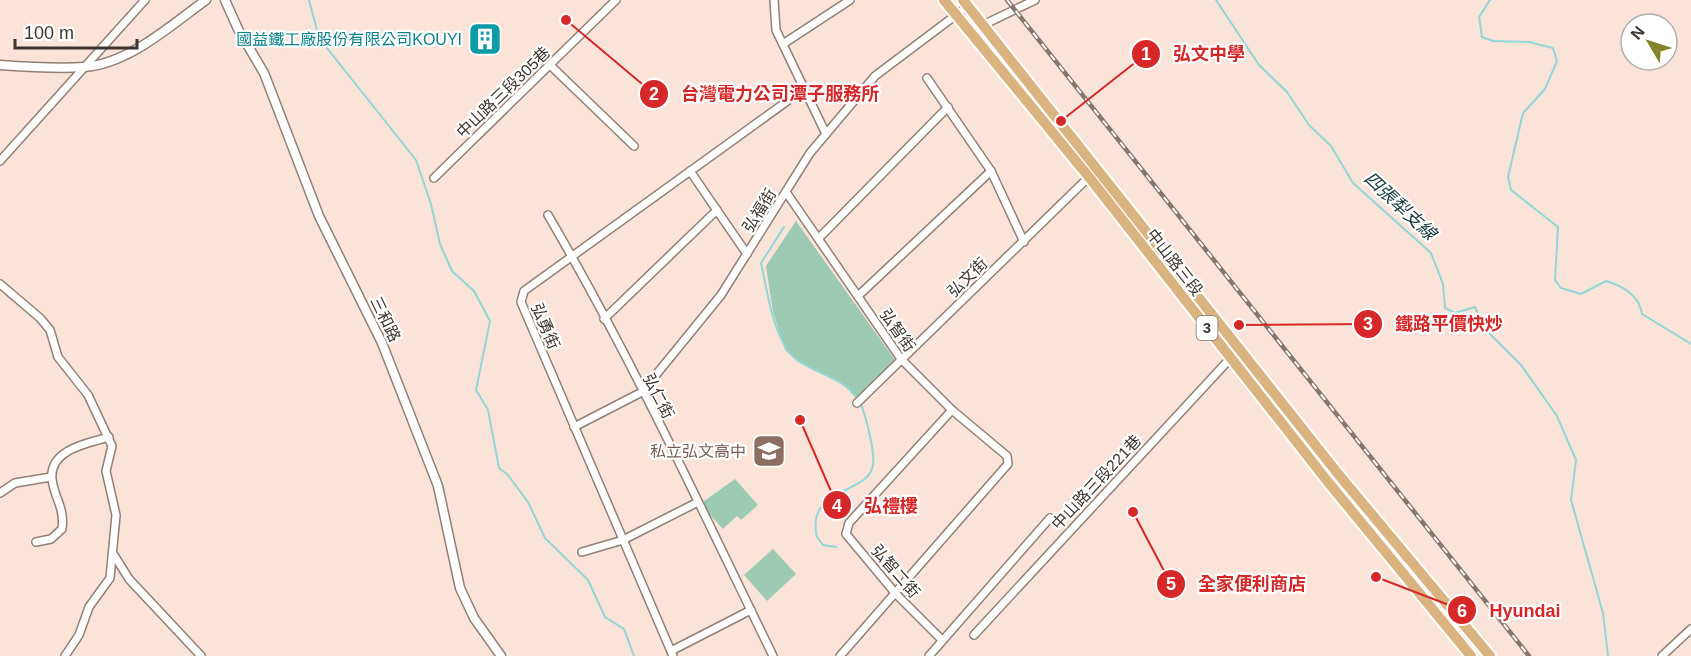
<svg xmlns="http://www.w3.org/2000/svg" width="1691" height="656" font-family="Arial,'Noto Sans TC',sans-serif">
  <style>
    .green { fill: #9ccab2 }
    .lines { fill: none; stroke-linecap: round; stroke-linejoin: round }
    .stream { stroke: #92d6d8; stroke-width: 2 }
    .minor-casing { stroke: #938076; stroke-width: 10 }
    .tertiary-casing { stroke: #938076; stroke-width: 11 }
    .primary-casing { stroke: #fff; stroke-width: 14 }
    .minor { stroke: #fff; stroke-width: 7 }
    .tertiary { stroke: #fff; stroke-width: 8 }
    .primary { stroke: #dab380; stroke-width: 10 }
    .rail-casing { stroke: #847770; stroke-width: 4.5 }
    .rail { stroke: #fff; stroke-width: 2; stroke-dasharray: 7; stroke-linecap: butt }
    .labels { text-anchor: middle; stroke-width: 4.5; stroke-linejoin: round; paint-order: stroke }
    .shield { fill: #fff; stroke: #78726f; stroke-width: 1.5 }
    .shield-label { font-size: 15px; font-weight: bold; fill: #3e3531 }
    .culture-label { font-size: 16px; fill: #0d838f; stroke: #fff; text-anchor: end }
    .street-label { font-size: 16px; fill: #3e3531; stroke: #fff }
    .education-label { font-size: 16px; fill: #785e54; stroke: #fff; text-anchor: end }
    .water-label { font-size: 18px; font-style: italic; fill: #17393a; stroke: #fff }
    .leader { fill: none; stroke: #d62828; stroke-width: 2 }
    .callout-dot { fill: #d62828; stroke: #fff; stroke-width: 2 }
    .mark-label { font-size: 18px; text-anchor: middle; font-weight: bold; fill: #fff }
    .callout-label { font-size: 18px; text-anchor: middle; font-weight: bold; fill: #d62828; stroke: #fff; stroke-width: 4.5; stroke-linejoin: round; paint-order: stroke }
  </style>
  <rect width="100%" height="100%" fill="#fae4d9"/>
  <g class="green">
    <polygon points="796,221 895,360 856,398 841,382 797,361 785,350 773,312 766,266"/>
    <polygon points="735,479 758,505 741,520 737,516 723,529 700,504"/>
    <polygon points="773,549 796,574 767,601 744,575"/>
  </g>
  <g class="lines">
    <g class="stream">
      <polyline points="309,0 319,38 416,160 431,204 440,244 452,271 474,291 490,321 476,390 488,410 499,468 508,475 528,502 545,538 588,580 605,617 624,629 634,656"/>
      <polyline points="1216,0 1259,65 1287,92 1309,125 1331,146 1353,183 1431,253 1443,284 1445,308 1455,313 1475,307 1484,328 1521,365 1557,416 1576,460 1571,500 1603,613 1608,656"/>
      <path d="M1490,0L1479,17L1482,37L1493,41L1529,42L1553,48L1557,61L1545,89L1523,113L1508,177L1511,190L1558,227L1555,280L1561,288L1581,294L1606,281C1623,286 1639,295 1642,314L1691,344"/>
      <path d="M784,227L761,263C767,290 771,322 785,346C804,379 853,369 865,416C868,426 875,455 873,465C869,495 805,486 817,537L823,545L836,547"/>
    </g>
    <defs>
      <g id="minor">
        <polyline points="774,0 776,30 826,134"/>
        <polyline points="983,25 1035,0"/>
        <polyline points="783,44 850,0"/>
        <polyline points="551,66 634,146"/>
        <polyline points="927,78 991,171 1024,242"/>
        <polyline points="0,161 145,0"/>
        <polyline points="690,171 747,254"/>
        <polyline points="434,178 616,0"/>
        <polyline points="786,192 901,359 952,410 1007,456 1008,464 840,656"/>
        <path d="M548,215C631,357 701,508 773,656"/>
        <polyline points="819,238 948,107"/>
        <polyline points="0,284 40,318 50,330 58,357 88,395 112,446 106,471 116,515 110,578 89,607 79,635 65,656"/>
        <polyline points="858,296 991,171"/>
        <polyline points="604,319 717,210"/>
        <polyline points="857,403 1092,174"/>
        <polyline points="574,427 642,392 721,295 810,153 875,76 968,6"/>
        <polyline points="0,493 15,483 51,477"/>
        <path d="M36,542L51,539L62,529C65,507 54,498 52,479C49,449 89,443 109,437"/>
        <polyline points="582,552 623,540 698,502"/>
        <polyline points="114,555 129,579 201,656"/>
        <polyline points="974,635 1239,349"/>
        <polyline points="942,640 896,594 846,534 849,523 952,410"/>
        <polyline points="671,651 751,610"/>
        <polyline points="673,656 521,302 524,291 804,89"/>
        <polyline points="929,656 1050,518"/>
        <polyline points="1662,656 1691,629"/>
      </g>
      <g id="tertiary">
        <polyline points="225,0 238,29 264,73 319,216 382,343 438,486 460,588 474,618 501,656"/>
        <path d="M0,65C28,67 57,69 84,67C129,64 171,25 206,0"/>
      </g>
      <g id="primary">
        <polyline points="944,0 1089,177 1328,482 1471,656"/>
        <polyline points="963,0 1339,475 1490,656"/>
      </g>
    </defs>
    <use href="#minor" class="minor-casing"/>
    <use href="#tertiary" class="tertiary-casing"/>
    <use href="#primary" class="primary-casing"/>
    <use href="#minor" class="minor"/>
    <use href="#tertiary" class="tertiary"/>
    <use href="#primary" class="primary"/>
    <defs>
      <polyline id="rail" points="1007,0 1529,656"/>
    </defs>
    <use href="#rail" class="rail-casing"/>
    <use href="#rail" class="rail"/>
  </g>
  <defs>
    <symbol id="building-square" viewBox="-11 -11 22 22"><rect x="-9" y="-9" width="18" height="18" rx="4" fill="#0f9aa8" stroke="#fff"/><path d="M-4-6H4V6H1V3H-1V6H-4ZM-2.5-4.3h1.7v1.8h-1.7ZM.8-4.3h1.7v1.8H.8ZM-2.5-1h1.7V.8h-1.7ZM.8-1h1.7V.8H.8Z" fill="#fff"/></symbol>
    <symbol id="school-square" viewBox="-11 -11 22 22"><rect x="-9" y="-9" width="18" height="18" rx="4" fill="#8d6e63" stroke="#fff"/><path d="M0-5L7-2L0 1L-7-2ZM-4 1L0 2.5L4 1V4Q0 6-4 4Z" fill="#fff"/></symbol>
  </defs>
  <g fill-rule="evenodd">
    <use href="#building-square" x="466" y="20" width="38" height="38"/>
    <use href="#school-square" x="750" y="432" width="38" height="38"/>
  </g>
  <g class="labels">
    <rect class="shield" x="1196.5" y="316" width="21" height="24" rx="4.5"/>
    <g class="shield-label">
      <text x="1207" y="333">3</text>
    </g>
    <g class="culture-label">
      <text x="462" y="45">國益鐵工廠股份有限公司KOUYI</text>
    </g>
    <g class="street-label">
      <text transform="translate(503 92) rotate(-44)" y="6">中山路三段305巷</text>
      <text transform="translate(759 210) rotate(-58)" y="6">弘福街</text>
      <text transform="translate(1175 262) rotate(52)" y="6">中山路三段</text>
      <text transform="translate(967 277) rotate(-44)" y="6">弘文街</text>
      <text transform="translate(386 319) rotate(64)" y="6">三和路</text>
      <text transform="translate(546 326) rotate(67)" y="6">弘勇街</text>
      <text transform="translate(898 330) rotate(55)" y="6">弘智街</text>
      <text transform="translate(659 396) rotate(63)" y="6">弘仁街</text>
      <text transform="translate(1096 482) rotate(-47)" y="6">中山路三段221巷</text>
      <text transform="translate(896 571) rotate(49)" y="6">弘智二街</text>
    </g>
    <g class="education-label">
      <text x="746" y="457">私立弘文高中</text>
    </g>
    <g class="water-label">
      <text transform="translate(1400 206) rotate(43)" y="6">四張犁支線</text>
    </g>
  </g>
  <path class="leader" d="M1061 121L1146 54M566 20L654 94M1239 325L1368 324M800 420L837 505M1133 512L1171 584M1376 577L1462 610"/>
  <g class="callout-dot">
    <circle cx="1061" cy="121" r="6"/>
    <circle cx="566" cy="20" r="6"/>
    <circle cx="1239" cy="325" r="6"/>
    <circle cx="800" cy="420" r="6"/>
    <circle cx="1133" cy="512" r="6"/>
    <circle cx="1376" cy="577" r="6"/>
    <circle cx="1146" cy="54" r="15"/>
    <circle cx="654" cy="94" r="15"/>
    <circle cx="1368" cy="324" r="15"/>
    <circle cx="837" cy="505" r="15"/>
    <circle cx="1171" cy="584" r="15"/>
    <circle cx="1462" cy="610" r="15"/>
  </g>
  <g class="mark-label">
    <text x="1146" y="60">1</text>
    <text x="654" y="100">2</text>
    <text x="1368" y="330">3</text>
    <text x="837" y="512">4</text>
    <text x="1171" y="590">5</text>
    <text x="1462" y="617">6</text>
  </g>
  <g class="callout-label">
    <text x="1209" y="60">弘文中學</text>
    <text x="780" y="100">台灣電力公司潭子服務所</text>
    <text x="1449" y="330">鐵路平價快炒</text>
    <text x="891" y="512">弘禮樓</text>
    <text x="1252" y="590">全家便利商店</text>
    <text x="1525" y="617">Hyundai</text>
  </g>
  <g transform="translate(1649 42) rotate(309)"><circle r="28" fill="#ffffff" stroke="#b2aead" stroke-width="1.5"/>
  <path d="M0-4.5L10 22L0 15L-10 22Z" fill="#85832c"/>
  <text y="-9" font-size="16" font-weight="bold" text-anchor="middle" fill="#3e3531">N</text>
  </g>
  <path d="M15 39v9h122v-9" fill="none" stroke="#3e3531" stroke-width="3"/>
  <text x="24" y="39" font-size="18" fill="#3e3531" stroke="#ffffff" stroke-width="4.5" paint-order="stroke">100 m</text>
</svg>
